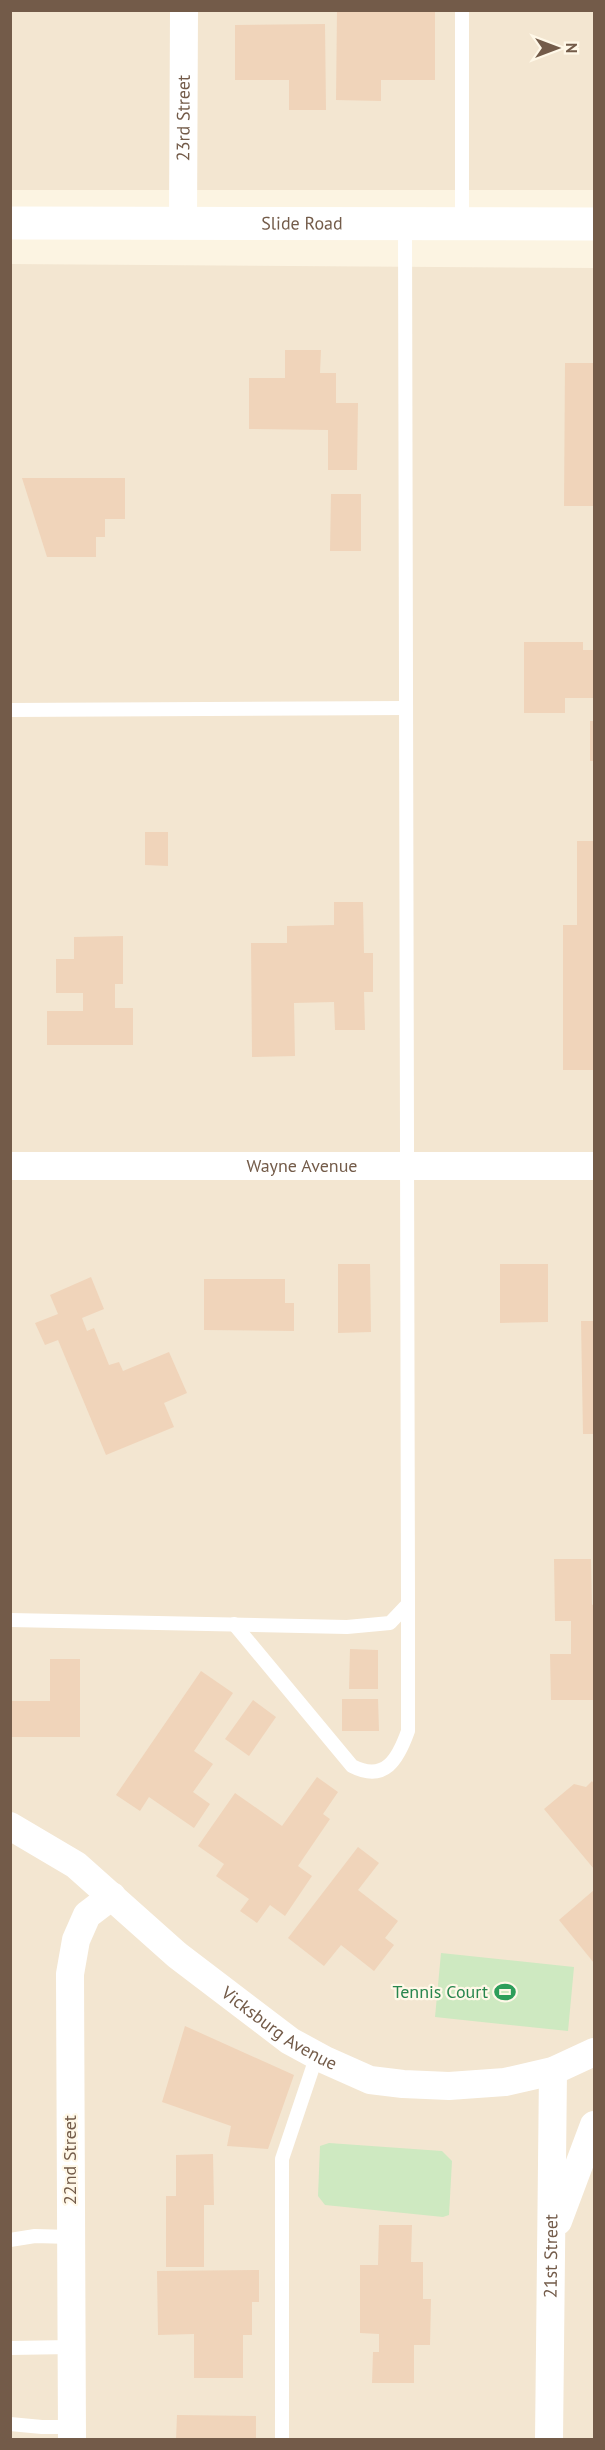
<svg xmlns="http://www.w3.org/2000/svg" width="605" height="2450" font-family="'PT Sans',sans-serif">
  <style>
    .residential { fill: #f3e6d1 }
    .green { fill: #cee9c1 }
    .building { fill: #f0d4ba }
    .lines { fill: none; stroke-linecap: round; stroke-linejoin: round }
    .service { stroke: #fff; stroke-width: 14 }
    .minor { stroke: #fff; stroke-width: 28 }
    .secondary { stroke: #fff; stroke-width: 33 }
    .labels { text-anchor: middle; stroke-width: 4.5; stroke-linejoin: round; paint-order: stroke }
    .street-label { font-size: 18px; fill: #735b49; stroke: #fff8e8 }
    .leisure-label { font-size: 18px; fill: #27864d; stroke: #fff8e8; text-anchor: end }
  </style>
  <rect width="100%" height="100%" fill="#fcf4e2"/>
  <g class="residential">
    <polygon points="10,11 594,11 594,190 11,190"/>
    <polygon points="10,264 594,268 594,2439 11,2439"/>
  </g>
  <g class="green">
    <polygon points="441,1953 574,1967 568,2031 435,2017"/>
    <polygon points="329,2143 442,2151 452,2161 449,2215 443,2217 325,2205 318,2196 320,2146"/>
  </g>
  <g class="building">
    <polygon points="337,10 435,10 435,80 381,80 381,101 336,100"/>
    <polygon points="325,24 326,110 289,110 289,80 235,80 235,25"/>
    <polygon points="285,350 321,350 320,373 336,373 336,403 358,403 357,470 328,470 328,430 249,429 249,378 285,378"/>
    <polygon points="565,363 594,363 594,506 564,506"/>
    <polygon points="22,478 125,478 125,519 105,519 105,537 96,537 96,557 47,557"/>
    <polygon points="331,494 361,494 361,551 330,551"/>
    <polygon points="524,642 583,642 583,650 594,650 594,698 565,698 565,713 524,713"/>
    <rect x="590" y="721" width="4" height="40"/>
    <polygon points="145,832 168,832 168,866 145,865"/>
    <polygon points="577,841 594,841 594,1070 563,1070 563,925 577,925"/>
    <polygon points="334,902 363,902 364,953 373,953 373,992 364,992 365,1030 335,1030 334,1002 294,1003 295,1056 252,1057 251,943 287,943 287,926 334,925"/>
    <polygon points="123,936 123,984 115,984 115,1008 133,1008 133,1045 47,1045 47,1011 83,1011 83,993 56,993 56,959 74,959 74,937"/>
    <polygon points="338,1264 370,1264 371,1332 338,1333"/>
    <polygon points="500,1264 548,1264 548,1322 500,1323"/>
    <polygon points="91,1277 104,1309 82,1318 87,1331 94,1328 109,1365 119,1362 123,1371 169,1352 187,1393 164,1403 174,1427 106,1455 58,1340 45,1345 35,1323 58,1314 50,1295"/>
    <polygon points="204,1279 285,1279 285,1303 294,1303 294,1331 204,1330"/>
    <polygon points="581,1321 594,1321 594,1434 583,1434"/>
    <polygon points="554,1559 591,1559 592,1605 594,1604 594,1700 551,1700 550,1654 571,1654 571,1621 555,1621"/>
    <polygon points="350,1649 378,1650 378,1689 349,1689"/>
    <polygon points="50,1659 80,1659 80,1737 10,1737 10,1701 50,1701"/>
    <polygon points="201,1671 233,1693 194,1751 213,1764 193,1792 210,1804 194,1828 149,1797 140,1811 116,1795"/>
    <polygon points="342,1699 378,1699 379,1731 342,1731"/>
    <polygon points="253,1700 276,1717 249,1756 225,1739"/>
    <polygon points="317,1777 338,1792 323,1814 330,1819 298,1866 312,1876 285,1916 270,1905 257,1923 240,1911 249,1899 216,1876 224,1864 198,1846 235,1793 282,1826"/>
    <polygon points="592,1781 594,1784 594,1869 544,1809 574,1784 586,1787"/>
    <polygon points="358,1847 379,1863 358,1890 398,1921 385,1938 394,1945 374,1971 341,1945 324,1966 288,1938"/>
    <polygon points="594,1890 594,1963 559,1920"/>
    <polygon points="185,2026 294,2075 268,2149 227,2146 231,2126 162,2102"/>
    <polygon points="213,2154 214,2205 204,2205 204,2267 166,2267 166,2196 176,2196 176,2155"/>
    <polygon points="379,2225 412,2225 411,2262 423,2262 423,2299 431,2299 430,2345 414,2345 414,2383 372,2383 373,2352 379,2352 379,2334 360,2333 360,2265 378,2265"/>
    <polygon points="259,2270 259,2302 252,2302 252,2335 243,2335 243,2378 194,2378 194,2334 158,2335 157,2271"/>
    <polygon points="177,2415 256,2416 256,2440 176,2440"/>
  </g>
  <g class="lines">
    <g class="service">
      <polyline points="462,10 462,224"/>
      <polyline points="10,710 405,708"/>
      <polyline points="10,1620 347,1627 390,1623 408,1604 405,224"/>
      <path d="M234,1624L352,1766C385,1783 398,1759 408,1731V1604"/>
      <polyline points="10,2240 35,2236 71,2237"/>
      <polyline points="10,2348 71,2347"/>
      <polyline points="10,2424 42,2427 71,2427"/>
      <polyline points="282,2440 282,2159 317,2055"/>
    </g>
    <g class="minor">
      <path id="s1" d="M183,224L184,10"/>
      <path id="s2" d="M10,1166H594"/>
      <path id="s3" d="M10,1826L76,1865L177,1955L290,2041L325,2060L370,2080L403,2084L449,2086L505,2082L553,2071L594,2052"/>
      <polyline points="558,2221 594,2125"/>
      <polyline points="72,2440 70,1974 76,1940 87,1915 112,1896"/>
      <path id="s4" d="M549,2440L553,2071"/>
    </g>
    <path class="secondary" id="s5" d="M10,223L594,224"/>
  </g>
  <defs>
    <symbol id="stadium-bare" viewBox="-9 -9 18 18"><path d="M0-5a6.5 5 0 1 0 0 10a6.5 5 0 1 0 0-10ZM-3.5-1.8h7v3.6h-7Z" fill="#2e9e5b" stroke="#fff8e8" stroke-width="2.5" paint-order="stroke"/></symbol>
  </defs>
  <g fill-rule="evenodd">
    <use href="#stadium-bare" x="490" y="1977" width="30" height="30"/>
  </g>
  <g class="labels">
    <g class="street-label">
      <text dy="6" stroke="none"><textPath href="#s1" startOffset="106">23rd Street</textPath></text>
      <text dy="6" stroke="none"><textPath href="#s5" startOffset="292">Slide Road</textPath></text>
      <text dy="6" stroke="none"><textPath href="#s2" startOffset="292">Wayne Avenue</textPath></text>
      <text dy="6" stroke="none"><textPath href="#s3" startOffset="338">Vicksburg Avenue</textPath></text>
      <text transform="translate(70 2160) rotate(-90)" y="6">22nd Street</text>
      <text dy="6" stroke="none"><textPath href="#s4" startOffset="184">21st Street</textPath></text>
    </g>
    <g class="leisure-label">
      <text x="488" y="1998">Tennis Court</text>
    </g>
  </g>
  <rect width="605" height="2450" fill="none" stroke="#735b49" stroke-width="24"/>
  <g transform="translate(557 48) rotate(90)" stroke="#fff8e8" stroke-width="4.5" paint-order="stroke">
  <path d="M0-4.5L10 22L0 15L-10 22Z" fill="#735b49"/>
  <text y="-9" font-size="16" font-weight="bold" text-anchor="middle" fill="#735b49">N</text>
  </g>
</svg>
